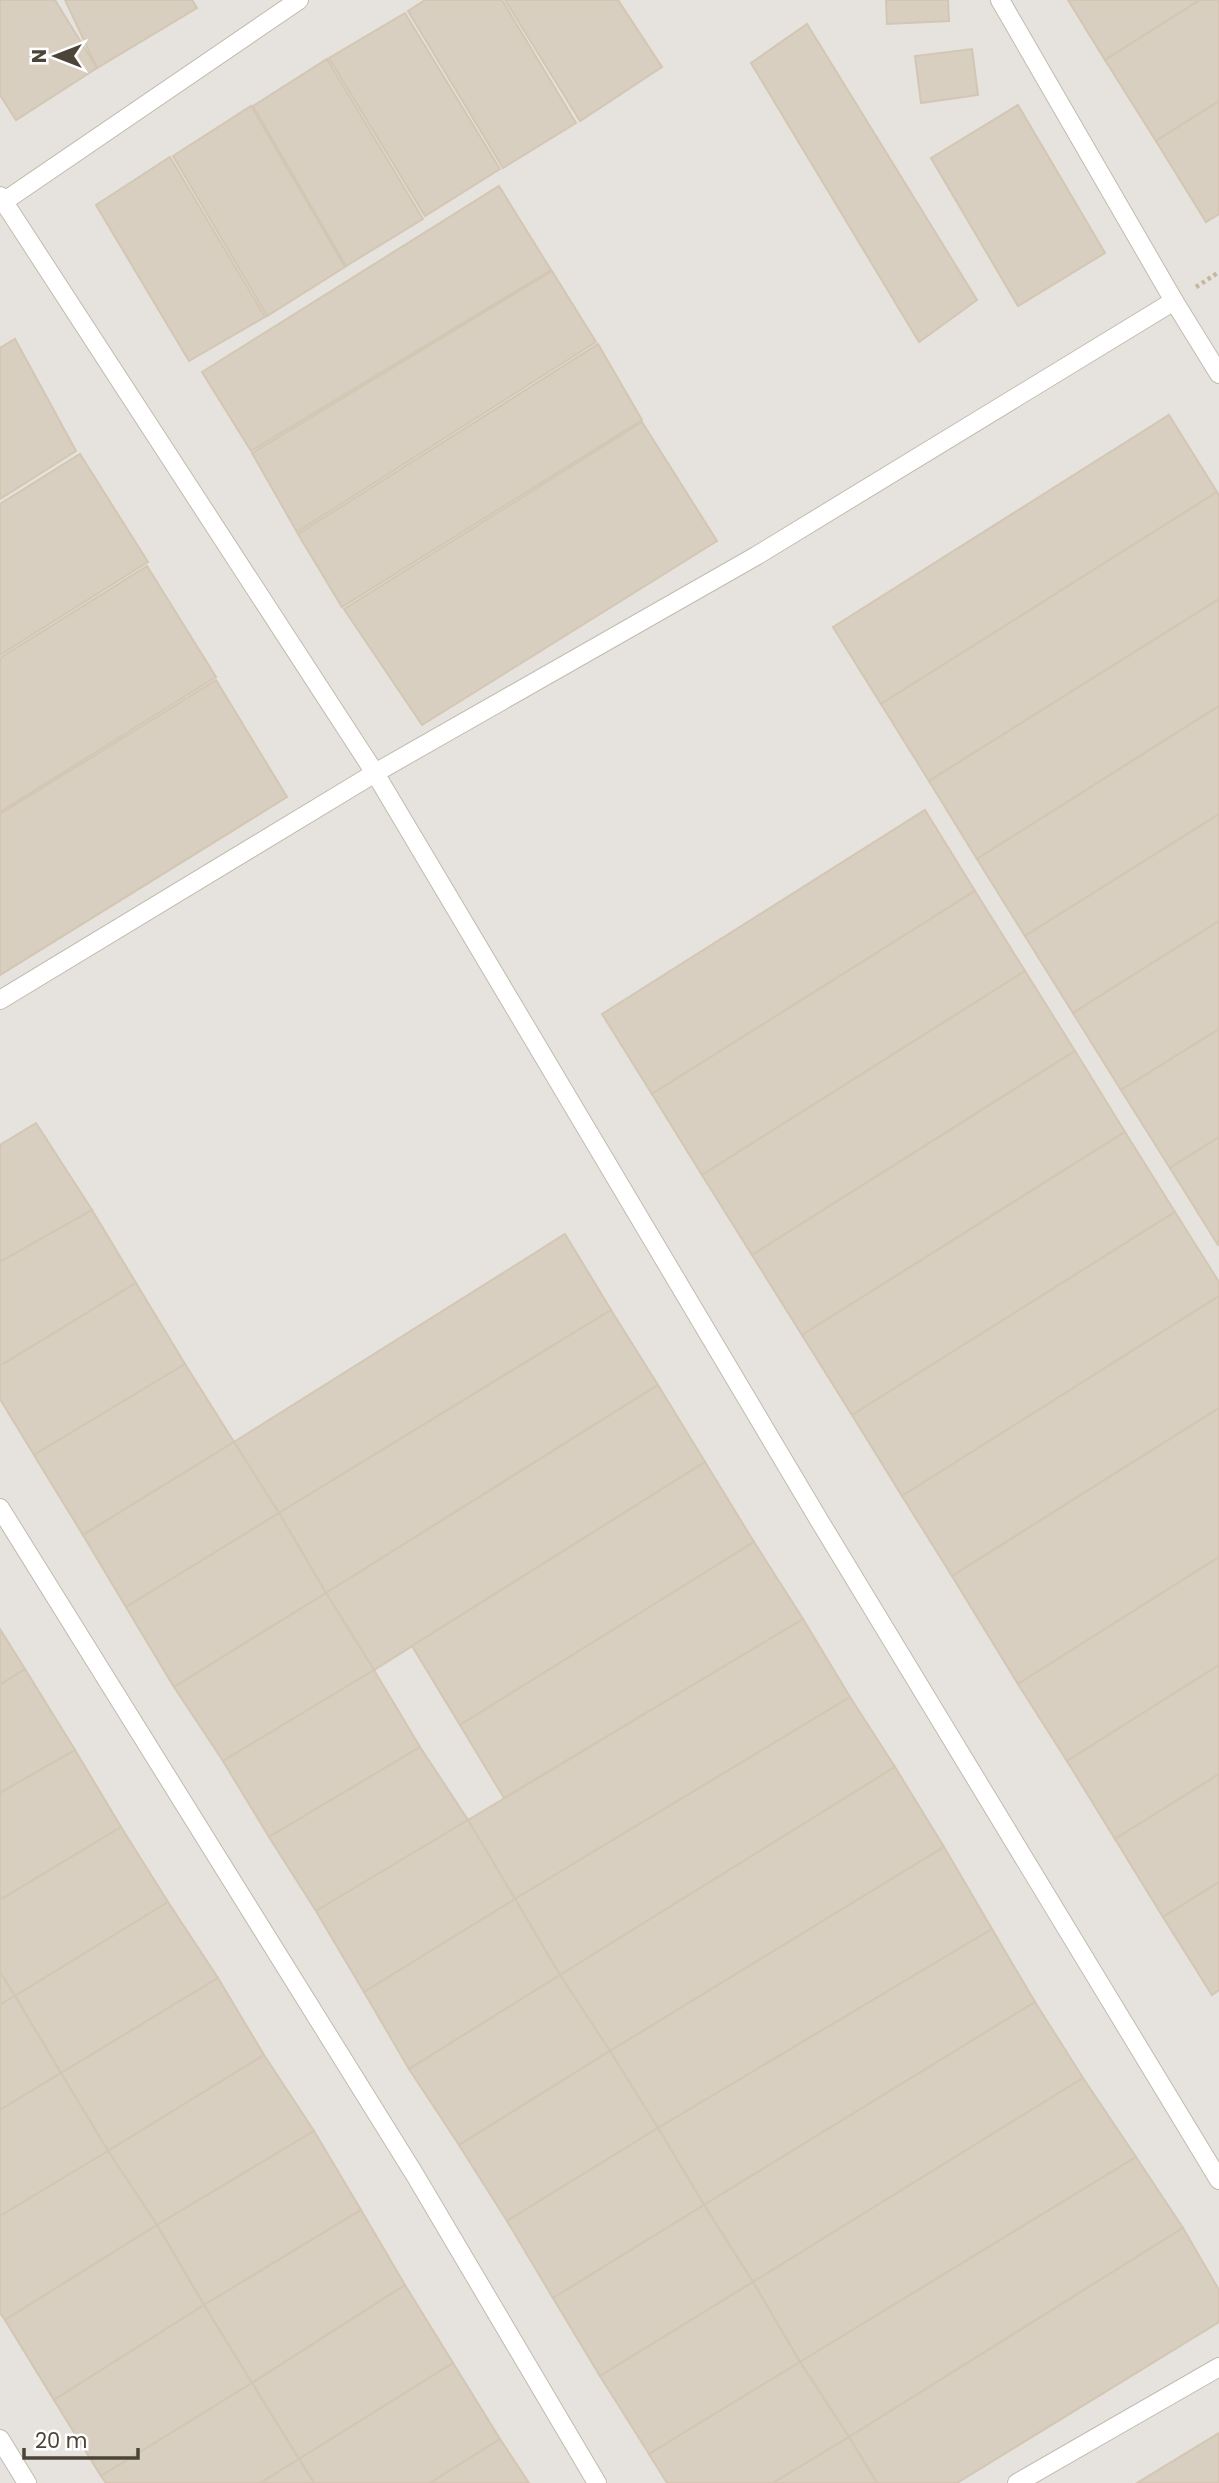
<svg xmlns="http://www.w3.org/2000/svg" width="1219" height="2483" font-family="Poppins,sans-serif">
  <style>
    .industrial { fill: #e6e2dd }
    .building { fill: #d8cfc1; stroke: #d3c7b4; stroke-width: 2 }
    .lines { fill: none; stroke-linecap: round; stroke-linejoin: round }
    .lane-casing { stroke: #c2bbae; stroke-width: 20 }
    .path { stroke: #c4b79f; stroke-width: 4.5; stroke-dasharray: 3.5 3.5; stroke-linecap: butt }
    .lane { stroke: #fff; stroke-width: 18 }
  </style>
  <rect width="100%" height="100%" fill="#f6f3ec"/>
  <rect class="industrial" x="0" y="0" width="1219" height="2483"/>
  <g class="building">
    <polygon points="0,0 55,0 97,68 16,120 0,95"/>
    <polygon points="65,0 192,0 197,8 97,68"/>
    <polygon points="425,0 502,0 576,123 503,168 408,11"/>
    <polygon points="505,0 618,0 662,67 580,121"/>
    <polygon points="886,0 948,0 949,21 887,24"/>
    <polygon points="1068,0 1200,0 1105,60"/>
    <polygon points="1200,0 1219,0 1219,101 1156,141 1105,60"/>
    <polygon points="405,13 500,169 425,216 329,58"/>
    <polygon points="807,24 977,300 919,342 751,63"/>
    <polygon points="972,49 978,95 921,103 915,56"/>
    <polygon points="327,59 423,219 346,266 253,106"/>
    <polygon points="1219,101 1219,214 1206,222 1156,141"/>
    <polygon points="1018,105 1105,253 1018,306 931,158"/>
    <polygon points="251,106 345,267 267,316 173,156"/>
    <polygon points="170,157 265,317 189,361 96,205"/>
    <polygon points="499,186 551,270 251,451 202,372"/>
    <polygon points="552,271 596,342 297,532 252,453"/>
    <polygon points="15,339 76,451 0,499 0,348"/>
    <polygon points="598,344 642,420 342,607 298,534"/>
    <polygon points="1169,415 1217,492 881,704 833,627"/>
    <polygon points="642,422 717,541 422,725 344,609"/>
    <polygon points="80,454 148,562 0,655 0,504"/>
    <polygon points="1217,492 1219,496 1219,599 929,781 881,704"/>
    <polygon points="147,566 216,677 0,812 0,658"/>
    <polygon points="1219,599 1219,706 977,859 929,781"/>
    <polygon points="216,680 287,797 0,975 0,814"/>
    <polygon points="1219,706 1219,814 1025,936 977,859"/>
    <polygon points="925,810 975,891 652,1094 602,1014"/>
    <polygon points="1219,814 1219,921 1073,1013 1025,936"/>
    <polygon points="975,891 1025,971 702,1175 652,1094"/>
    <polygon points="1219,921 1219,1029 1121,1090 1073,1013"/>
    <polygon points="1025,971 1075,1051 752,1255 702,1175"/>
    <polygon points="1219,1029 1219,1137 1170,1168 1121,1090"/>
    <polygon points="1075,1051 1125,1132 802,1335 752,1255"/>
    <polygon points="36,1123 92,1210 0,1262 0,1145"/>
    <polygon points="1125,1132 1175,1212 852,1415 802,1335"/>
    <polygon points="1219,1137 1219,1244 1218,1245 1170,1168"/>
    <polygon points="92,1210 136,1283 0,1366 0,1262"/>
    <polygon points="1175,1212 1219,1282 1219,1296 902,1496 852,1415"/>
    <polygon points="565,1234 611,1310 279,1513 234,1442"/>
    <polygon points="136,1283 185,1364 34,1455 0,1399 0,1366"/>
    <polygon points="1219,1296 1219,1408 952,1576 902,1496"/>
    <polygon points="611,1310 658,1385 326,1593 279,1513"/>
    <polygon points="185,1364 234,1442 83,1535 34,1455"/>
    <polygon points="658,1385 705,1462 374,1670 326,1593"/>
    <polygon points="1219,1408 1219,1557 1018,1684 952,1576"/>
    <polygon points="234,1442 279,1513 126,1607 83,1535"/>
    <polygon points="705,1462 754,1542 460,1725 412,1646"/>
    <polygon points="279,1513 326,1593 174,1687 126,1607"/>
    <polygon points="754,1542 803,1619 504,1798 460,1725"/>
    <polygon points="1219,1557 1219,1665 1067,1761 1018,1684"/>
    <polygon points="326,1593 374,1670 223,1761 174,1687"/>
    <polygon points="803,1619 850,1697 515,1899 468,1820"/>
    <polygon points="0,1629 25,1669 0,1685"/>
    <polygon points="1219,1665 1219,1774 1115,1839 1067,1761"/>
    <polygon points="25,1669 75,1750 0,1793 0,1685"/>
    <polygon points="374,1670 420,1747 269,1837 223,1761"/>
    <polygon points="850,1697 895,1767 560,1975 515,1899"/>
    <polygon points="420,1747 468,1820 316,1911 269,1837"/>
    <polygon points="75,1750 121,1827 0,1900 0,1793"/>
    <polygon points="895,1767 944,1847 610,2051 560,1975"/>
    <polygon points="1219,1774 1219,1882 1163,1917 1115,1839"/>
    <polygon points="468,1820 515,1899 364,1992 316,1911"/>
    <polygon points="121,1827 168,1902 15,1996 0,1972 0,1900"/>
    <polygon points="944,1847 992,1929 658,2128 610,2051"/>
    <polygon points="1219,1882 1219,1990 1212,1995 1163,1917"/>
    <polygon points="515,1899 560,1975 409,2069 364,1992"/>
    <polygon points="168,1902 218,1978 61,2073 15,1996"/>
    <polygon points="992,1929 1035,2002 704,2205 658,2128"/>
    <polygon points="0,1972 15,1996 0,2005"/>
    <polygon points="560,1975 610,2051 459,2145 409,2069"/>
    <polygon points="218,1978 264,2055 108,2151 61,2073"/>
    <polygon points="15,1996 61,2073 0,2110 0,2005"/>
    <polygon points="1035,2002 1083,2078 753,2282 704,2205"/>
    <polygon points="610,2051 658,2128 507,2221 459,2145"/>
    <polygon points="264,2055 314,2131 157,2225 108,2151"/>
    <polygon points="61,2073 108,2151 0,2216 0,2110"/>
    <polygon points="1083,2078 1136,2157 800,2362 753,2282"/>
    <polygon points="658,2128 704,2205 553,2298 507,2221"/>
    <polygon points="314,2131 361,2210 204,2305 157,2225"/>
    <polygon points="108,2151 157,2225 5,2320 0,2313 0,2216"/>
    <polygon points="1136,2157 1183,2228 849,2437 800,2362"/>
    <polygon points="704,2205 753,2282 600,2376 553,2298"/>
    <polygon points="361,2210 405,2285 252,2383 204,2305"/>
    <polygon points="157,2225 204,2305 54,2400 5,2320"/>
    <polygon points="1183,2228 1219,2290 1219,2322 957,2483 877,2483 849,2437"/>
    <polygon points="753,2282 800,2362 649,2454 600,2376"/>
    <polygon points="405,2285 453,2363 299,2459 252,2383"/>
    <polygon points="204,2305 252,2383 101,2476 54,2400"/>
    <polygon points="800,2362 849,2437 773,2483 667,2483 649,2454"/>
    <polygon points="453,2363 500,2439 430,2483 314,2483 299,2459"/>
    <polygon points="252,2383 299,2459 260,2483 106,2483 101,2476"/>
    <polygon points="1219,2433 1219,2483 1137,2483"/>
    <polygon points="849,2437 877,2483 773,2483"/>
    <polygon points="500,2439 529,2483 430,2483"/>
    <polygon points="299,2459 314,2483 260,2483"/>
  </g>
  <g class="lines">
    <defs>
      <g id="lane">
        <polyline points="1000,0 1174,301 1219,374"/>
        <polyline points="0,196 375,773 822,1525 1219,2180"/>
        <polyline points="3,202 299,0"/>
        <polyline points="0,1000 375,773 756,556 1174,301"/>
        <polyline points="0,1508 415,2175 597,2483"/>
        <polyline points="0,2439 27,2483"/>
        <polyline points="1017,2483 1219,2367"/>
      </g>
    </defs>
    <use href="#lane" class="lane-casing"/>
    <polyline class="path" points="1196,287 1219,272"/>
    <use href="#lane" class="lane"/>
  </g>
  <g transform="translate(56 56) rotate(270)" stroke="#ffffff" stroke-width="5" paint-order="stroke">
  <path d="M0-5L12 26L0 18L-12 26Z" fill="#4b4439"/>
  <text y="-10" font-size="19" font-weight="bold" text-anchor="middle" fill="#4b4439">N</text>
  </g>
  <path d="M24 2448v10h114v-10" fill="none" stroke="#4b4439" stroke-width="3.5"/>
  <text x="35" y="2448" font-size="21" fill="#4b4439" stroke="#ffffff" stroke-width="5" paint-order="stroke">20 m</text>
</svg>
